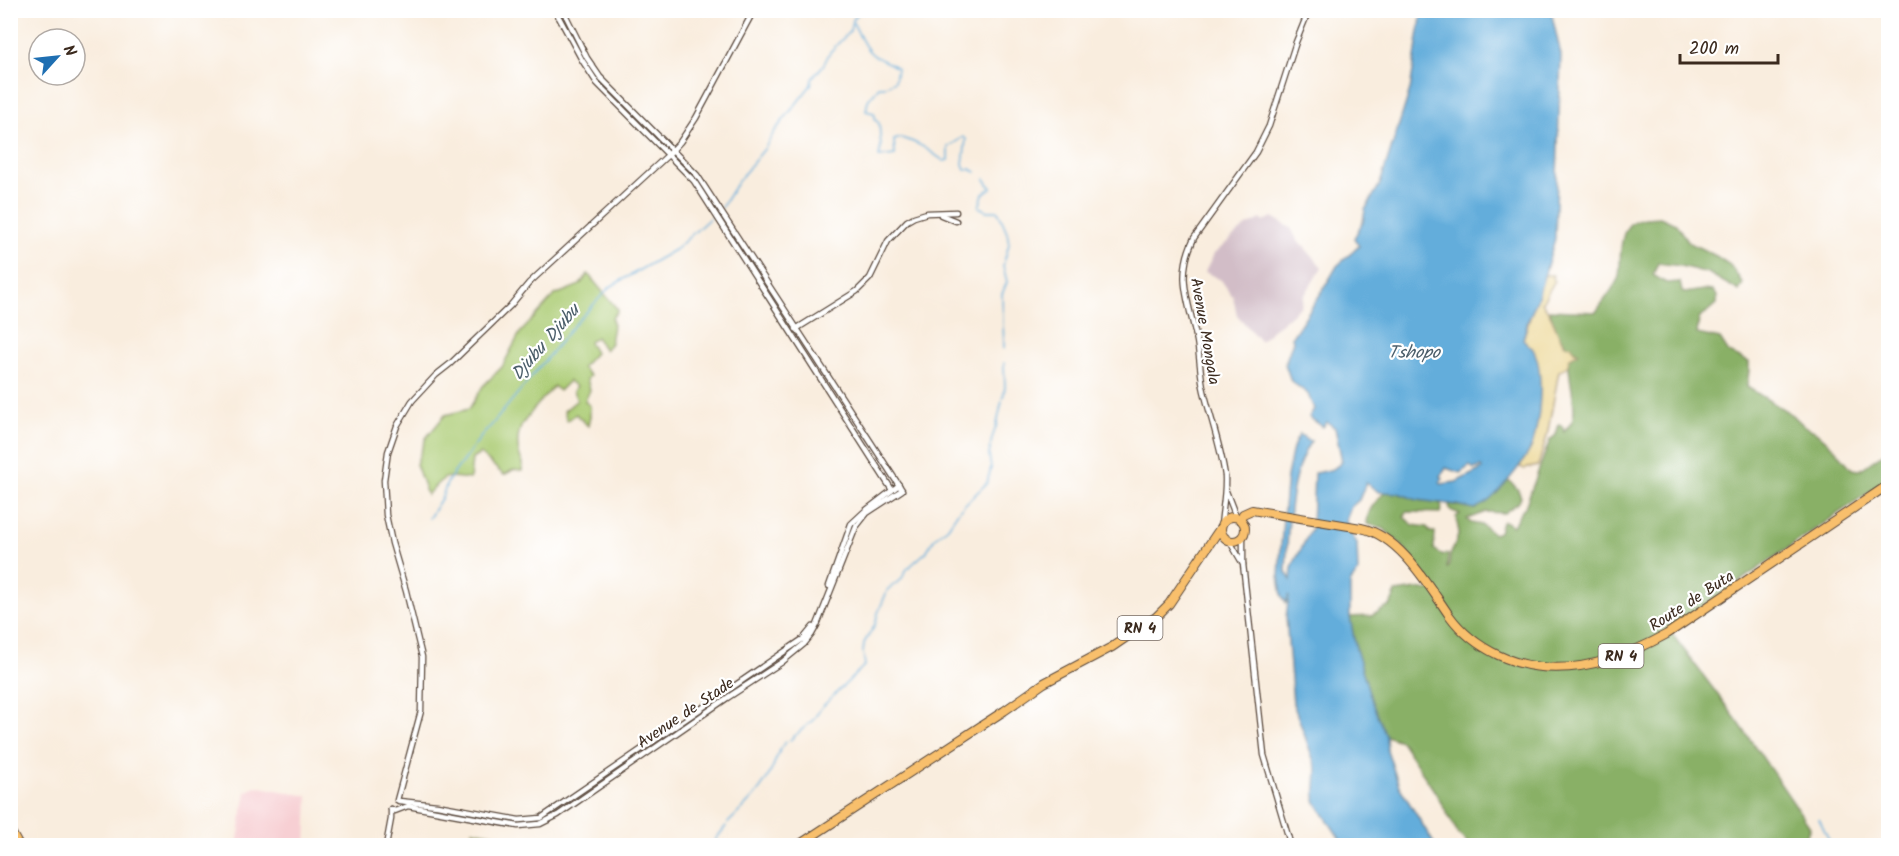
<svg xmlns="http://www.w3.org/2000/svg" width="1899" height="856" font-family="Kalam,sans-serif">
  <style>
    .built { fill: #f7cfd3 }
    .industrial { fill: #d2bdc7 }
    .green { fill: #accc75; stroke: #747b4a; stroke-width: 1.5 }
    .forest { fill: #89b066; stroke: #626d42; stroke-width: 1.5 }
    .sand { fill: #eeda9e; stroke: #94825e; stroke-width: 1.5 }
    .water { fill: #63addb; stroke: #4f6c7c; stroke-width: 1.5; fill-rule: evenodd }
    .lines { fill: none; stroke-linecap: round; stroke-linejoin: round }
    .stream { stroke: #63addb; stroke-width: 1.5 }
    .minor-casing { stroke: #58473b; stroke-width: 7 }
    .major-casing { stroke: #58473b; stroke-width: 8 }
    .highway-casing { stroke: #58473b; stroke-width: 10 }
    .minor { stroke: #fff; stroke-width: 4.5 }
    .major { stroke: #f8bf6c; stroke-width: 6 }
    .highway { stroke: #f8bf6c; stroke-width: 8 }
    .labels { text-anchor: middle; stroke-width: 4.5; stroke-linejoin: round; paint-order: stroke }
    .shield { fill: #fff; stroke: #766a62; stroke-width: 1.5 }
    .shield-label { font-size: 15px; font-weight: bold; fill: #3b2a1e }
    .street-label { font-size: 16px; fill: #3b2a1e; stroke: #fff }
    .water-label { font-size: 18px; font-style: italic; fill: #4b5e6a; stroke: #fff }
  </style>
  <rect width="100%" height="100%" fill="#fff"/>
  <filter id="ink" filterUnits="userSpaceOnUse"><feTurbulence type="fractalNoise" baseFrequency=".0167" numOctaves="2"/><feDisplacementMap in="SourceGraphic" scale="12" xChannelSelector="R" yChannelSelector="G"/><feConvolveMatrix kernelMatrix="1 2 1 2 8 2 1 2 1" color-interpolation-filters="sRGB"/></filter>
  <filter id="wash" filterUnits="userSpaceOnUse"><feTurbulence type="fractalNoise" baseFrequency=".008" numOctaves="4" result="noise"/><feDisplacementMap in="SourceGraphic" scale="24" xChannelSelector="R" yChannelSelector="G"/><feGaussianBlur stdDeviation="1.35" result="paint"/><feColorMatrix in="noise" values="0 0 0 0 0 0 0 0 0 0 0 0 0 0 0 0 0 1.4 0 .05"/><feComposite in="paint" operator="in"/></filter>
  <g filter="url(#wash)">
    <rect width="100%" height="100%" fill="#f9edde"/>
    <polygon class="built" points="255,786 308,796 306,845 237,845 246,792"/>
    <polygon class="industrial" points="1272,217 1291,228 1296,238 1322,267 1304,296 1301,306 1260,341 1237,315 1233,297 1221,280 1205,272 1214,254 1233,237 1245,227 1261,219 1264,222"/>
    <g class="green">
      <path d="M588,274L618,310L612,318C615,331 609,335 611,343L605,350L596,337L589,342L595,353L582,367L590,376L587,379L590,390L585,401L590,406V417L588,426L576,414L567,421L564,411L577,400L573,391L576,387L569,381L559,391L554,386C546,395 525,418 521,427C516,438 517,453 523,463L522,471L513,470L504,475L480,454L472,459L470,479C442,476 446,474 427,495L416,464L426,438L445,415L469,409L483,386L502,367L520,333L555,295L580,285Z"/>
      <polygon points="473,830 549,845 470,845"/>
    </g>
    <path class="forest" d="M1660,217L1676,224L1688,242L1716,256L1730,265L1743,283L1739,291L1708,273L1680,266L1658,263L1653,275L1666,283L1680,282L1682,292L1685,293L1703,290L1713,291L1717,296L1716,304L1699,319L1697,334L1720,339L1729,353L1749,362V370L1747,387L1793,415L1804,426L1816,432L1835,449L1852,469L1860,470L1888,450V479L1669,630L1739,723L1810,827L1805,840L1791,845H1470L1459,835L1435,792L1401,741L1386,736L1376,721L1352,645C1355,635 1350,627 1350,617L1371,616L1390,606L1396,592L1417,589L1428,591L1433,587L1401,545L1383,528L1367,524C1367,510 1375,502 1385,492L1398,493L1417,500L1440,502L1442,507L1440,513L1407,512L1404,517L1413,525L1427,527L1430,532H1435L1434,549L1442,555L1448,554L1447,568L1449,567L1450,556L1459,533L1456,517L1460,514L1450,510L1449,504L1475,509L1506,480L1511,482L1518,490L1521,497L1519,502L1504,513L1486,512L1467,519L1471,523L1482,525L1494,534L1499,532L1502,522L1504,521L1513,526L1517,518L1525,507L1550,440L1556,435L1559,424L1562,426L1564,432C1566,429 1570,425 1572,421C1578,407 1567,374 1569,359L1578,353C1557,341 1557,331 1549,310L1596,312C1601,304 1618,283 1619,276C1622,258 1616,223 1641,219C1647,217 1654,218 1660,217Z"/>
    <path class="sand" d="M1544,275H1553L1554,282L1542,303C1554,315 1555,332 1565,345H1571L1574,351L1578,353L1569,359L1568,366L1559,371L1547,436L1538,466L1524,469L1519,466L1532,446L1539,406L1540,383L1523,339Z"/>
    <path class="water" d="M1422,11H1551L1561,55L1555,239L1537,300L1528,321L1523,339C1526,342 1530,346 1533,349C1545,370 1540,422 1532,445C1528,458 1501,490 1490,500C1486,504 1480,506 1474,509L1457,505L1417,500L1398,493L1379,492L1366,483L1359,500L1351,507L1346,520L1349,531L1357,543L1358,572L1350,583V617L1356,649L1373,705L1386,736L1387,750L1399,786L1435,845H1344L1315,801L1317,770L1293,703L1286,617L1289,595L1286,603L1282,596L1279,576L1283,517L1287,476L1292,452L1295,442L1300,434L1302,437L1304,436L1306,440L1311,441C1288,475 1288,531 1286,572L1291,580L1292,567L1312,527L1314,473C1325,471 1335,471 1342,461L1335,428L1327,422L1323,427L1309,417L1314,409L1308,394L1291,381L1285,364L1293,341L1292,337L1323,290L1337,266L1359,246L1354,238L1363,222L1365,210L1380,184L1410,90ZM1470,466L1474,469L1481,467L1482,469L1456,482L1441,484L1440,482L1443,479L1441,476L1446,468L1460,473Z"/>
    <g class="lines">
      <g class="stream">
        <path d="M852,21C858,31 863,47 872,54C879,60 889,62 897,68L895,81L884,87H879L868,100L866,111L874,113L876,121L879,123L881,147L879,157L895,155L894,140L901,138C920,143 928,150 944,161L948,160V147L963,137L966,139L963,164L965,169H970L976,172"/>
        <polyline points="985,179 991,188 983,194 979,207 987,211 998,211 1007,232 1009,244 1003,266 1007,282 1002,294 1004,348"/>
        <polyline points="721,208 738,181 765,148 774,132 811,85 812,79 824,64 830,52 850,31 852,21 861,10"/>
        <polyline points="1003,398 1005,387 1004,363"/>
        <polyline points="429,518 442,497 448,481 486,430 490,427 574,325 610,287 676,249 713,215"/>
        <polyline points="790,740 813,720 821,708 865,665 863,653 864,643 875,625 878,613 888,589 901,580 907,569 926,552 935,538 948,527 960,509 987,483 991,468 989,455 992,438 997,424 1002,401"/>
        <polyline points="1819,819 1832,846"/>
        <path d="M728,823C743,808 762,791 771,771C777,759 776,753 786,742"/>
        <polyline points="715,846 716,839 726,826"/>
      </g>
    </g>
  </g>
  <g filter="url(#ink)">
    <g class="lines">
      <defs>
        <g id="minor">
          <polyline points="555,10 582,60 597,83 694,181 892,490"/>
          <polyline points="941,215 956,221"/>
          <polyline points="796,329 857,291 870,278 888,241 907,221 914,217 927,213 956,212"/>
          <polyline points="1226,491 1236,517"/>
          <path d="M1221,527C1222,510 1226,494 1225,476C1221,447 1211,420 1204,391C1200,375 1200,358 1197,341C1189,301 1175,278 1194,238L1256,152L1269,126L1296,42L1309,10"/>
          <polyline points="1243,536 1243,564 1264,755 1291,846"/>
          <polyline points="1229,540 1243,564"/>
          <polyline points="829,586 851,524 865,511 899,485"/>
          <polyline points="397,800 421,711 422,657 406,591 392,543 386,515 384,480 388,452 397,426 412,401 436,375 450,364 510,306 529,283 668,155 680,142 696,118 754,10"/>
          <polyline points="399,801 437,805 519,820 541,818 803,639 813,627"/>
          <polyline points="391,809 395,811 408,806 518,826 540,824 558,815 727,698 782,662 804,644 812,634 817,625 856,527 867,513 902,490 697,175 600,77 587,58 563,10"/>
          <polyline points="386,846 391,819 391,809"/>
        </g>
        <polyline id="major" points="10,828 20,846"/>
        <g id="highway">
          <circle cx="1233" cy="529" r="12"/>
          <path d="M1240,519L1243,514L1252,510L1361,528C1400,536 1428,585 1449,615C1462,633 1479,646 1498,655C1555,682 1615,663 1667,634L1888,485"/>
          <polyline points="797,846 1004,711 1044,683 1112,647 1156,617 1169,604 1221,527"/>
        </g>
      </defs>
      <use href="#minor" class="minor-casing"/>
      <use href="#major" class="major-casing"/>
      <use href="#highway" class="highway-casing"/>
      <use href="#minor" class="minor"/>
      <use href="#major" class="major"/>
      <use href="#highway" class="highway"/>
    </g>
  </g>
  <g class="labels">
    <g class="shield">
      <rect x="1117.5" y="616" width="45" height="24" rx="4.5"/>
      <rect x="1598.5" y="644" width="45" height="24" rx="4.5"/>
    </g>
    <g class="shield-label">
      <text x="1140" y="633">RN 4</text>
      <text x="1621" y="661">RN 4</text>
    </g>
    <g class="street-label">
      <text transform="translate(1206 331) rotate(80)" y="6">Avenue Mongala</text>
      <text transform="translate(1691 600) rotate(-33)" y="6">Route de Buta</text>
      <text transform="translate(685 712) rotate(-34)" y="6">Avenue de Stade</text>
    </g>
    <g class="water-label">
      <text transform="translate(545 342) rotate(-49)" y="6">Djubu Djubu</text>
      <text x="1414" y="358">Tshopo</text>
    </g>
  </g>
  <rect width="1899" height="856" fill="none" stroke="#fff" stroke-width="36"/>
  <g transform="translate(57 57) rotate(63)"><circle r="28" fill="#ffffff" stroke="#b1aaa5" stroke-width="1.5"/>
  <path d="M0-4.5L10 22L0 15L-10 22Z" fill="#1f6fb2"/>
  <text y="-9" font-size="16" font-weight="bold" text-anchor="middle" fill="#3b2a1e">N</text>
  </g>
  <path d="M1680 54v9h98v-9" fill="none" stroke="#3b2a1e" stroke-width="3"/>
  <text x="1689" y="54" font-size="18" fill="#3b2a1e" stroke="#ffffff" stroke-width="4.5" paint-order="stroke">200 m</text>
</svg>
